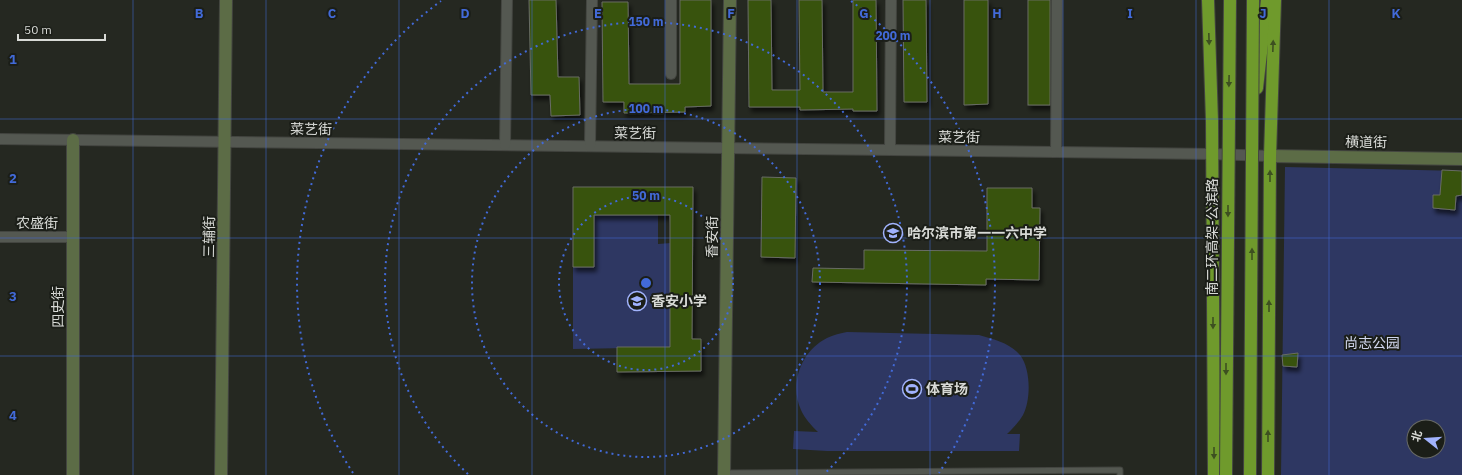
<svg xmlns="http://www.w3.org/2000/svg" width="1462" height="475" font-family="'IBM Plex Sans','Noto Sans SC',sans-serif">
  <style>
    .green { fill: #2e3762; fill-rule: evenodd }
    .building { fill: #385308; stroke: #686c65; filter: url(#shadow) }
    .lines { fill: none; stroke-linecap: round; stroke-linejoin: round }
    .lane-casing { stroke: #434540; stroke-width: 7 }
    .street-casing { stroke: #434540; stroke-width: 12 }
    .secondary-casing { stroke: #434540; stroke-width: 14 }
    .highway-casing { stroke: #434540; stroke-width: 14 }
    .lane { stroke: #545851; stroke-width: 5 }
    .street { stroke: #545851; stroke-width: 10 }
    .secondary { stroke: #5c6c46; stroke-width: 12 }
    .highway { stroke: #6f9a2c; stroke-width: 12 }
    .highway-bridge-casing { stroke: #434540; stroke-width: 14; stroke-linecap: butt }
    .highway-bridge { stroke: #6f9a2c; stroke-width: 12 }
    .oneway { fill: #3d5020 }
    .grid { fill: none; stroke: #426ad8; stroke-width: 1; stroke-opacity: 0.55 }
    .ring { fill: none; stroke: #426ad8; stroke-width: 2; stroke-dasharray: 2 4 }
    .labels { text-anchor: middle; stroke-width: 4; stroke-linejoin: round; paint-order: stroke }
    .street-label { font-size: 14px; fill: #d8dad6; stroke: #1b1e18 }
    .poi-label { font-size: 14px; font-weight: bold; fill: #d8dad6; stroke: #1b1e18; text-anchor: start }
    .park-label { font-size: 14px; fill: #d0d6ec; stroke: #1b1e18 }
    .grid-label { font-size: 13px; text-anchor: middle; font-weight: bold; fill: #426ad8; stroke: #1b1e18; stroke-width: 4; stroke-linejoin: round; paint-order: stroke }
    .centre { fill: #426ad8; stroke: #1b1e18; stroke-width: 2 }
    .ring-label { font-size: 12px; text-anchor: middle; font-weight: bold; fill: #426ad8; stroke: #1b1e18; stroke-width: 4; stroke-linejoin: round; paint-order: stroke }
  </style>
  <defs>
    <filter id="shadow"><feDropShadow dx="2.5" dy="4.5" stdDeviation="2" flood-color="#0009"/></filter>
  </defs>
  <rect width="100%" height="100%" fill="#252821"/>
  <g class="green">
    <path d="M1285,167L1462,171V475H1281ZM1414,427H1438V451H1414Z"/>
    <polygon points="658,214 658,244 671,243 681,347 573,349 573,267 594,267 594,215"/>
    <path d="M847,332L979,335C993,339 1010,343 1020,355C1031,369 1031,400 1023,415C1019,422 1013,428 1007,434H1020L1019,451H827L793,449L794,431L818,432C811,425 805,419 801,410C789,384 801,351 827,338C833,335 841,333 847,332Z"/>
  </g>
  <g class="building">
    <polygon points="529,0 556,0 558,77 579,77 580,115 551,116 550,95 531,95"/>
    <polygon points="680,0 711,0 711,106 685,107 685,112 624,113 624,102 603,102 602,2 628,2 629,84 680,84"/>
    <polygon points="748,0 771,0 772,90 800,90 799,0 822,0 823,92 853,92 853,0 876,0 877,111 853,111 853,109 800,110 800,107 749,107"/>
    <polygon points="903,0 926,0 927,102 904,102"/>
    <polygon points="964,0 988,0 988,104 964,105"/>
    <rect x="1028" y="0" width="22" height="105"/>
    <polygon points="1442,170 1462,171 1462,195 1456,196 1455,210 1433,208 1433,195 1440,195"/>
    <polygon points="762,177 796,178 795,258 761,257"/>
    <polygon points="573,187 693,187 692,339 701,339 701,371 617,372 617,347 670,347 670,215 594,215 594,267 573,267"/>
    <polygon points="987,188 1032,188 1032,208 1040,208 1039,280 986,279 986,285 812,282 813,268 864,269 864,250 987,251"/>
    <polygon points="1298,353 1297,367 1283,366 1282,355"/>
  </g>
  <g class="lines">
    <defs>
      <polyline id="lane" points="725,473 1120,470 1120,475"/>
      <g id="street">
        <polyline points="671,74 671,0"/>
        <polyline points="0,139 1212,154 1270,156"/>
        <polyline points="505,145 507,0"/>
        <polyline points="590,146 592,0"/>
        <polyline points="890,150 891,0"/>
        <polyline points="1056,152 1057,0"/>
        <polyline points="0,237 73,237"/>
      </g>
      <g id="secondary">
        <polyline points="1270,156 1462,159"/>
        <polyline points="73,475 73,140"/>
        <polyline points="221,475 226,0"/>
        <polyline points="724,475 730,0"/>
      </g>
      <g id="highway">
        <polyline points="1208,0 1212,121 1214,475"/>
        <polyline points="1257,88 1267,0"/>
        <polyline points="1268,475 1270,156 1275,0"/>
      </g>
    </defs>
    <use href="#lane" class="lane-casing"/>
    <use href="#street" class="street-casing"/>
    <use href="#secondary" class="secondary-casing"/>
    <use href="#highway" class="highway-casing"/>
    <use href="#lane" class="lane"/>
    <use href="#street" class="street"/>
    <use href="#secondary" class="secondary"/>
    <use href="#highway" class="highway"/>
    <defs>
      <g id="highway-bridge">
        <polyline points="1226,475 1230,0"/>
        <polyline points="1250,475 1253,0"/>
      </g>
    </defs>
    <use href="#highway-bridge" class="highway-bridge-casing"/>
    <use href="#highway-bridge" class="highway-bridge"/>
  </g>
  <defs><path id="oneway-solid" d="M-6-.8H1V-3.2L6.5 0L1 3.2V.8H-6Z"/></defs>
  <g class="oneway">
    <use href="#oneway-solid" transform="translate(1209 39) rotate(88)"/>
    <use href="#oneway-solid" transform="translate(1273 46) rotate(-88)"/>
    <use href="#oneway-solid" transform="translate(1229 81) rotate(91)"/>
    <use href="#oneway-solid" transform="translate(1270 176) rotate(-90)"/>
    <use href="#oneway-solid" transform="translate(1228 211) rotate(90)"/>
    <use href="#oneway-solid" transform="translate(1252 254) rotate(-90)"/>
    <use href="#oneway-solid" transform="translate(1269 306) rotate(-90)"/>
    <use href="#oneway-solid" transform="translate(1213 323) rotate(90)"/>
    <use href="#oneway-solid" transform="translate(1226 369) rotate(90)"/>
    <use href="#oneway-solid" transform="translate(1268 436) rotate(-90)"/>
    <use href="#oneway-solid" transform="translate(1214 453) rotate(90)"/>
  </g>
  <path class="grid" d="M133,0V475M266,0V475M399,0V475M532,0V475M665,0V475M797,0V475M930,0V475M1063,0V475M1196,0V475M1329,0V475M0,119H1462M0,238H1462M0,356H1462"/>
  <g class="ring">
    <circle cx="646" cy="283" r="87"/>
    <circle cx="646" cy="283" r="174"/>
    <path d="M468 474A261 261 0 1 1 824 474"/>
    <path d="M353 473A349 349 0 0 1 441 1M851 1A349 349 0 0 1 939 473"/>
  </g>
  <defs>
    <symbol id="school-ring" viewBox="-11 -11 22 22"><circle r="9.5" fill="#1b1e18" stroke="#a1b3fd" stroke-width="1.5"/><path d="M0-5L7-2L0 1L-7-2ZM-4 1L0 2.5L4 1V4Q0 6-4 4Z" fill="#a1b3fd"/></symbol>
    <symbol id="stadium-ring" viewBox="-11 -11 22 22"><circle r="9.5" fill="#1b1e18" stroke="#a1b3fd" stroke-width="1.5"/><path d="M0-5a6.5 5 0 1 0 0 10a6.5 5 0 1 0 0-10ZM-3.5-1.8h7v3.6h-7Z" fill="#a1b3fd"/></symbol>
  </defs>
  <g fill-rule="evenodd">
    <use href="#school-ring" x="882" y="222" width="22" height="22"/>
    <use href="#school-ring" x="626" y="290" width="22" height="22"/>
    <use href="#stadium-ring" x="901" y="378" width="22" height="22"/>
  </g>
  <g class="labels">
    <g class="street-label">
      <text transform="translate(311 129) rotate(1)" y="5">菜艺街</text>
      <text transform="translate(635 133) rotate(1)" y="5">菜艺街</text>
      <text transform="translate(959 137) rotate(1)" y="5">菜艺街</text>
      <text transform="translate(1366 142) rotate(1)" y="5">横道街</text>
      <text transform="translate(37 223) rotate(1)" y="5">农盛街</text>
      <text transform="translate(209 237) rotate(-89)" y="5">三辅街</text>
      <text transform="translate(712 237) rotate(-89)" y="5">香安街</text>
      <text transform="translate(1212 237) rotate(-90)" y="5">南二环高架-公滨路</text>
      <text transform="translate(58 307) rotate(-90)" y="5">四史街</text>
    </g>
    <g class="poi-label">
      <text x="907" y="238">哈尔滨市第一一六中学</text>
      <text x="651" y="306">香安小学</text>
      <text x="926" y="394">体育场</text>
    </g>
    <g class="park-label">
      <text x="1372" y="348">尚志公园</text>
    </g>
  </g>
  <g class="grid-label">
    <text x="199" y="18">B</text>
    <text x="332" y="18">C</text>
    <text x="465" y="18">D</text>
    <text x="598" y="18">E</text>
    <text x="731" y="18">F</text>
    <text x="864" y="18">G</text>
    <text x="997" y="18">H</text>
    <text x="1130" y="18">I</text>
    <text x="1263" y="18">J</text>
    <text x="1396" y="18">K</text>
    <text x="13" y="64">1</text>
    <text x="13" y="183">2</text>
    <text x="13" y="301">3</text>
    <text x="13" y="420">4</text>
  </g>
  <circle cx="646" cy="283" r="6" class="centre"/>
  <g class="ring-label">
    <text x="646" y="26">150 m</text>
    <text x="893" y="40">200 m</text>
    <text x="646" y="113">100 m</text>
    <text x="646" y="200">50 m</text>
  </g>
  <g transform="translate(1426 439) rotate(287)"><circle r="19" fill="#1b1e18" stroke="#676964"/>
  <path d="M0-3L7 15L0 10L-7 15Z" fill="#a1b3fd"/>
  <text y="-6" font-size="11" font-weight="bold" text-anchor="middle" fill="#d8dad6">北</text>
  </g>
  <path d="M18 34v6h87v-6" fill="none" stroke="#d8dad6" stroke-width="2"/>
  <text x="24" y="34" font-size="12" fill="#d8dad6" stroke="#1b1e18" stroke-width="3" paint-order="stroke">50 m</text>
</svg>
